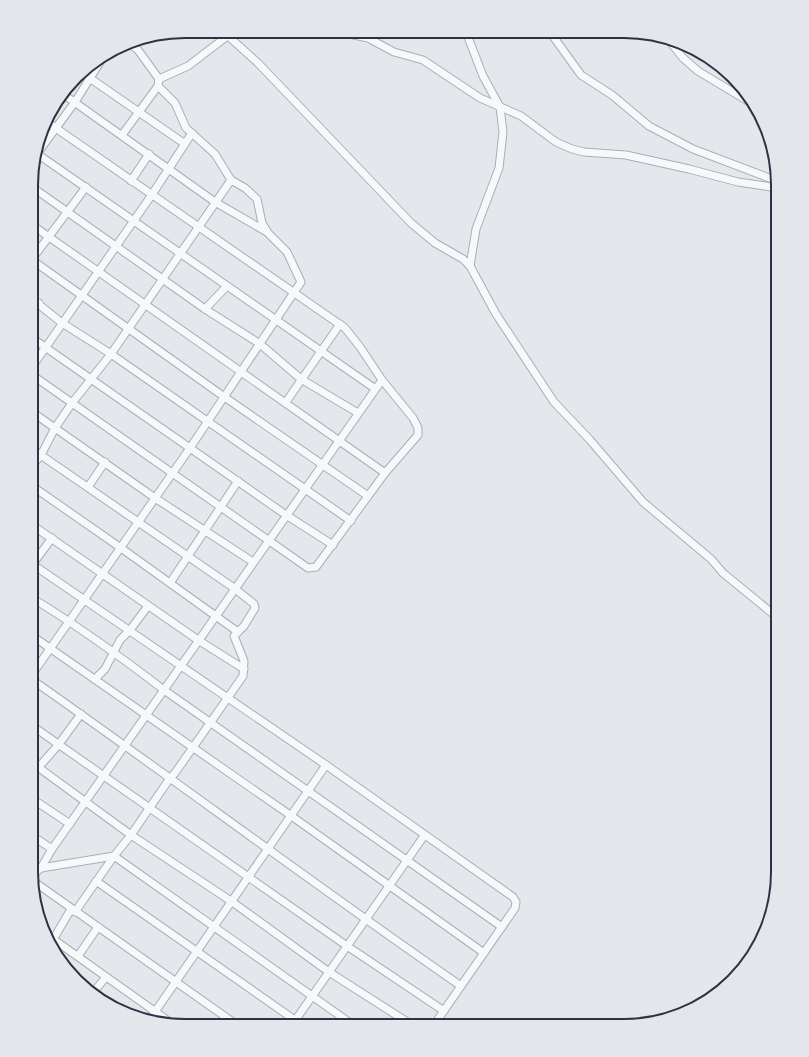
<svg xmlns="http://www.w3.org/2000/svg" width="809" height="1057" font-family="'DejaVu Sans',sans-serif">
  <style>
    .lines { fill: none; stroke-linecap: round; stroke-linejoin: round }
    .minor-casing { stroke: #a9aeb7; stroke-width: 9 }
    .minor { stroke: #f7f8fa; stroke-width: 7 }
    .rim { fill: none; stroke: #2b3445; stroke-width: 2 }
  </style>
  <rect width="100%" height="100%" fill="#e4e7ec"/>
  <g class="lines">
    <defs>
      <g id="minor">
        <polyline points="335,31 368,38 394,52 423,60 480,98 521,116 556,142 572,149 584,152 626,155 689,169 738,182 778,188"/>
        <polyline points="466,32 483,76 500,107 503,132 499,168 476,229 470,266"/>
        <polyline points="550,32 581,75 612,95 649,126 693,149 777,181"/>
        <polyline points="228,36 258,63 411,223 435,243 463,259 470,266 496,314 554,402 590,440 643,502 711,559 723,573 778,618"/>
        <polyline points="668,39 683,58 698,71 751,103"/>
        <polyline points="81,72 185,144"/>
        <polyline points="159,79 188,66 234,31"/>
        <polyline points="63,94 215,202 267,232"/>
        <polyline points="122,135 158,86"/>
        <polyline points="36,153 374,388"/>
        <polyline points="36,155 75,102 102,59"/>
        <polyline points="131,181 149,154"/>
        <polyline points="32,187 205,309 260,344 301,379 358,413"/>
        <polyline points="32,225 385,473"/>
        <polyline points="32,259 86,187"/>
        <polyline points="32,260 223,396 368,496"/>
        <polyline points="32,299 62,323 111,354 351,521"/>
        <polyline points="205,309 227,286"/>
        <polyline points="32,313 39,303"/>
        <polyline points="32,338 286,515 333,545"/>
        <polyline points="32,367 151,196 192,133"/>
        <polyline points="32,375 308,568 316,567 385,473 418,435 418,428 413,418 382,380 360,347 345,328 47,122"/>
        <polyline points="286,402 340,324"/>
        <polyline points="32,412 155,498 253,562"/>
        <polyline points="32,449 234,588 254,604 255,608 244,626 234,636 244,661 243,676 175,773 170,778 131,835 114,856 41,868"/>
        <polyline points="32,466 41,455 55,428 72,403 111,354 231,180"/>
        <polyline points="32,486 121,548 238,632"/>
        <polyline points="88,487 105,462"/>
        <polyline points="32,525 198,640 244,669"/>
        <polyline points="32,564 326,765 513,897 516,902 515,908 434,1025"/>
        <polyline points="32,565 52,538"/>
        <polyline points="170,583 238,481"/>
        <path d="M32,598C78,626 121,657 164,690L502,927"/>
        <polyline points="31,635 290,815 484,953"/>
        <polyline points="31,676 190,448 301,282 287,252 268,233 262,223 257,199 245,188 231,180 215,154 186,128 175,103 158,86 159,79 138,50 129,43"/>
        <path d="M31,679C175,780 316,886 461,986"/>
        <polyline points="95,679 105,669 120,640 130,630 148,606"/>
        <polyline points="31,725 347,946 444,1011"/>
        <polyline points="31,762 131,835 231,901 329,972 412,1025"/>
        <polyline points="31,776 59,744 81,714"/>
        <polyline points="31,798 70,824"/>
        <polyline points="31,835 52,849"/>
        <polyline points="32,876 41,868 52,849 382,380"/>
        <polyline points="33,881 237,1025"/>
        <polyline points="96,881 302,1025"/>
        <polyline points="75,912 114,856 353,1025"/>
        <polyline points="53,939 174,1025"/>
        <polyline points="50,945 71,909"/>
        <polyline points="78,956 98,927"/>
        <polyline points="92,994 106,977"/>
        <polyline points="150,1019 326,765"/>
        <polyline points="292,1025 424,836"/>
      </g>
    </defs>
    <use href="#minor" class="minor-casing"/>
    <use href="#minor" class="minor"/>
  </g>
  <path d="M0 0H809V1057H0ZM185 38H624A147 147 0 0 1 771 185V872A147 147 0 0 1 624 1019H185A147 147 0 0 1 38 872V185A147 147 0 0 1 185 38Z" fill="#e4e6eb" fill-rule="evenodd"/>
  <path class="rim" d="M185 38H624A147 147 0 0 1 771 185V872A147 147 0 0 1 624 1019H185A147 147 0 0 1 38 872V185A147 147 0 0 1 185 38Z"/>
</svg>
